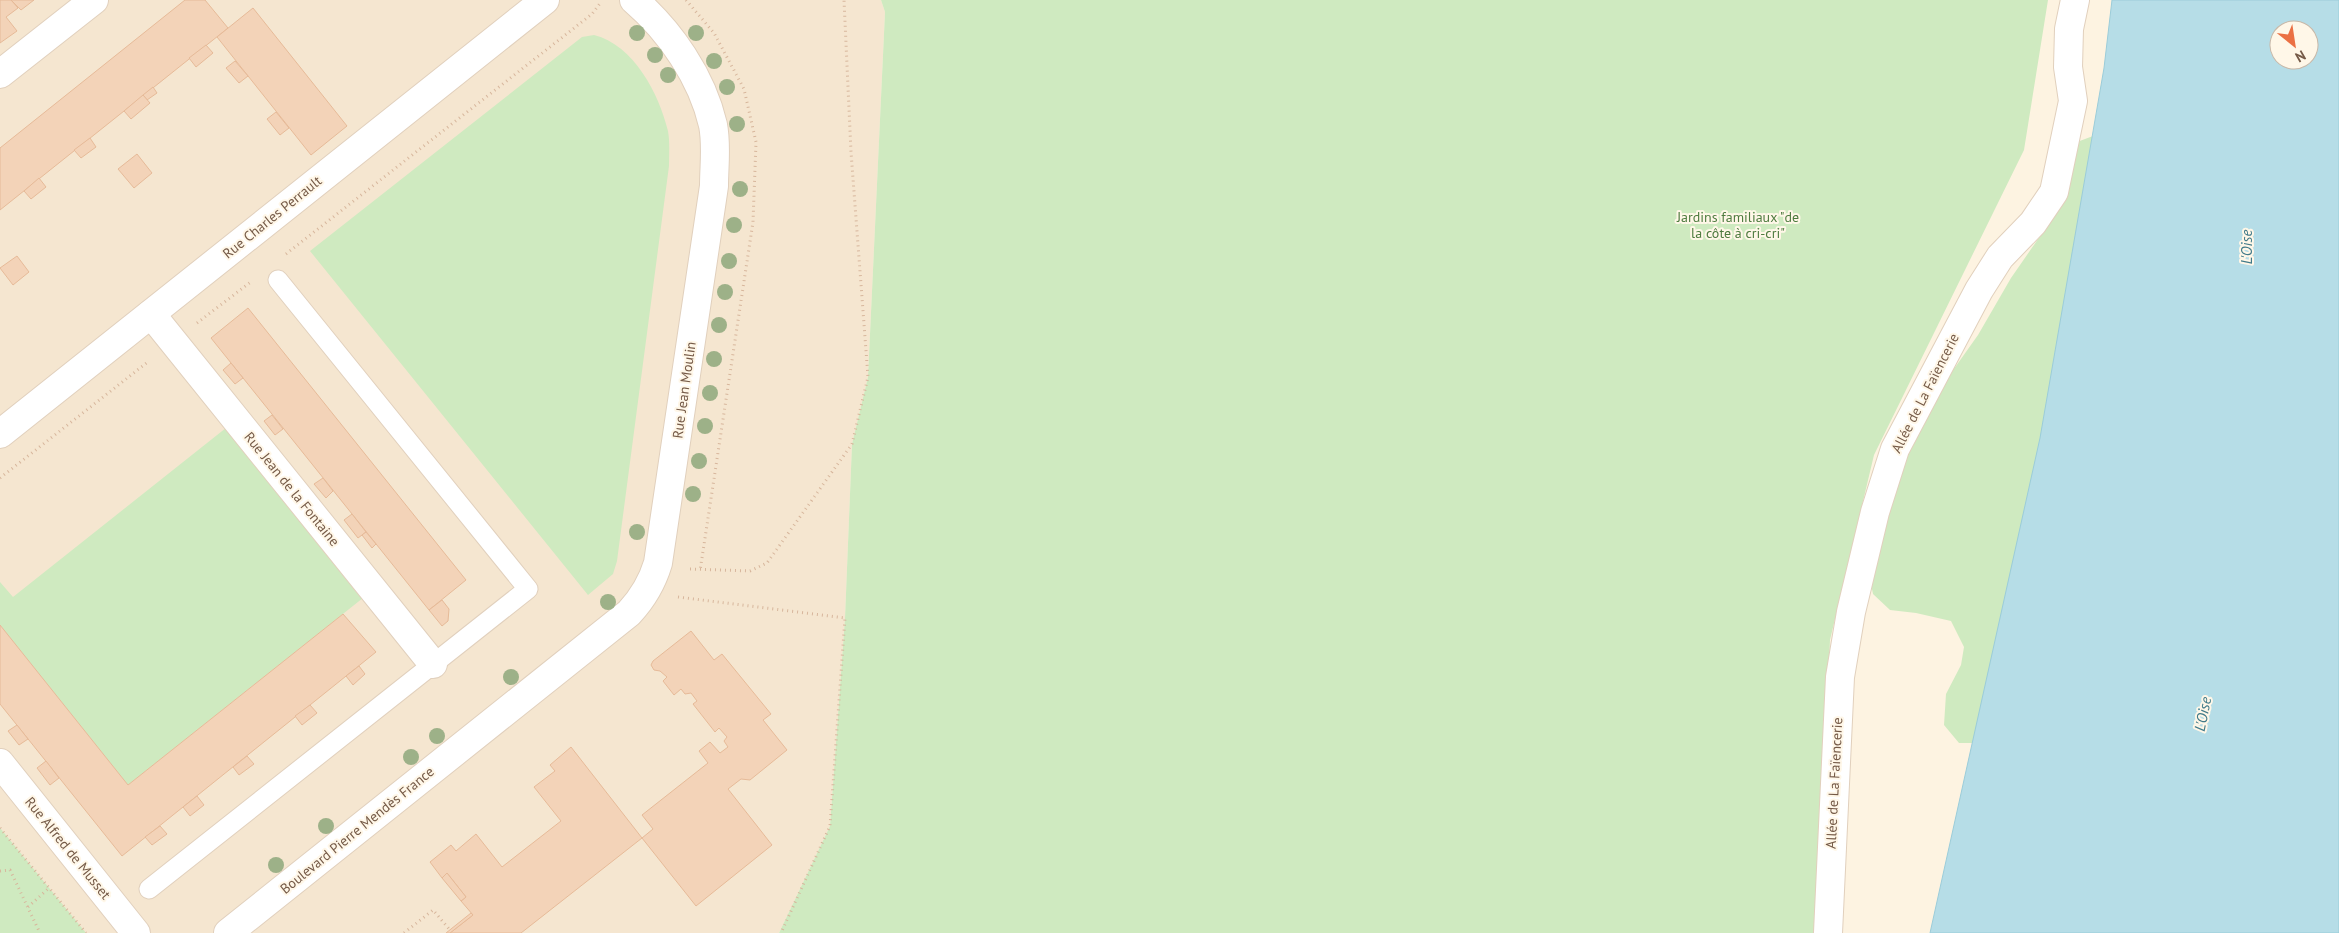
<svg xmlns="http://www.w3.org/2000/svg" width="2339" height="933" font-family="'PT Sans',sans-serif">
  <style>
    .residential { fill: #f5e6d0 }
    .green { fill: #cfeac0 }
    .water { fill: #b6dde7; stroke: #9bccd9; fill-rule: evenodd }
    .building { fill: #f3d3b8; stroke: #e6ba98 }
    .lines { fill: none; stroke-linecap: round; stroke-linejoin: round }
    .service-casing { stroke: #e1d0bd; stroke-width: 21 }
    .pedestrian-casing { stroke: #e1d0bd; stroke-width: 30 }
    .minor-casing { stroke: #e1d0bd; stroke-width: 30 }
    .path { stroke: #d7b69c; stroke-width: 3; stroke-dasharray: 1 4; stroke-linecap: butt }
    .service { stroke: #fff; stroke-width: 19 }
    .pedestrian { stroke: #fff; stroke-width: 28 }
    .minor { stroke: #fff; stroke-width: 28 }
    .tree { fill: #9db188 }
    .labels { text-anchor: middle; stroke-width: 4; stroke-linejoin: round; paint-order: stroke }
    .street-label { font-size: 14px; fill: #755a47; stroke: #fff7e8 }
    .park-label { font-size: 14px; fill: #4e7b3f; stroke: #fff7e8 }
    .water-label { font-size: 15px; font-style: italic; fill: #417a89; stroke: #fff7e8 }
  </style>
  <rect width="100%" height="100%" fill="#fdf3e1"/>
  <polygon class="residential" points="0,0 881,0 885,12 868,377 852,444 845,618 830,826 779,933 0,933"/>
  <g class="green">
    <polygon points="881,0 2048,0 2024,150 1874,455 1830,640 1818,933 779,933 830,826 845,618 852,444 868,377 885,12"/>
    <path d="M594,35C634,45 659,94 668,131C670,142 669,155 669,166L617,561L613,574L588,595L310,251L582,37Z"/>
    <polygon points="2101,133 1982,743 1959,743 1944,725 1946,694 1961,665 1964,647 1951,621 1916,613 1890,610 1873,594 1865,554 1908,423 1956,366 1978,335 2011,278 2045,229 2077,142"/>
    <polygon points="236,420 373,590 128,785 0,625 0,582 13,597"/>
    <polygon points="0,828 86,933 0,933"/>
  </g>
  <path class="water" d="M2112,0H2339V933H1930L2040,438L2104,68ZM2279,30H2309V60H2279Z"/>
  <g class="building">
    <polygon points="0,0 11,0 18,8 6,17 17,31 0,43"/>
    <polygon points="11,0 34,0 21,10"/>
    <polygon points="185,0 205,0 228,28 0,210 0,148"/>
    <polygon points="253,8 347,126 311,155 217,37"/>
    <polygon points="206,45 213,53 196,67 189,58"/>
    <polygon points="235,61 248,76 239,83 226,68"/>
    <polygon points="153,87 157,93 147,100 143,95"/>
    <polygon points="143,95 150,103 131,119 124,111"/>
    <polygon points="276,112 289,128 280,135 267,119"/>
    <polygon points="90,138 96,147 81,158 74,150"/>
    <polygon points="137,154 152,173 134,188 118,169"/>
    <polygon points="39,178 46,187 31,199 24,191"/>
    <polygon points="17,256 29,272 13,285 0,268"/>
    <polygon points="248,308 466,580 429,610 211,338"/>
    <polygon points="231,363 243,378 235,384 223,370"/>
    <polygon points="272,415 283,429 275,435 264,421"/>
    <polygon points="323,478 333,491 326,498 314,484"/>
    <polygon points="352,514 366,532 358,538 344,520"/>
    <polygon points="366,532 376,544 372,548 362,535"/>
    <polygon points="442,600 449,609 448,621 442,626 429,610"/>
    <polygon points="343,614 376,652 122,856 0,704 0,625 128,785"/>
    <polygon points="691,631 714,660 722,654 771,714 763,720 787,750 750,780 741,779 728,789 772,845 696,906 642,838 653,829 642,815 708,763 699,751 710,742 720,753 728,747 724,741 727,737 719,728 715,732 693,704 697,701 691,693 685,694 681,689 674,695 663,681 667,677 660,671 654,670 651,665 653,661"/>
    <polygon points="359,666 365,674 353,685 346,676"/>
    <polygon points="310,705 317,713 302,725 295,716"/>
    <polygon points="17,725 28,739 19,745 8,731"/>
    <polygon points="571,747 642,838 521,933 450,933 473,915 461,901 466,897 447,873 442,878 430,862 451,845 456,851 476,834 502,867 561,821 534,787 555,771 550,765"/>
    <polygon points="247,756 254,764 239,775 233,767"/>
    <polygon points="46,761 59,778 50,785 37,768"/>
    <polygon points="197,796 204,805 190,816 183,807"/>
    <polygon points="160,826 167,834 152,845 145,837"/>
    <polygon points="447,873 466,897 461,901 442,878"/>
    <polygon points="471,913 473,915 450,933 446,933"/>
  </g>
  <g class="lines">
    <defs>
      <polyline id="service" points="149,889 528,589 278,280"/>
      <polyline id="pedestrian" points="151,314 433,664"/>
      <g id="minor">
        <polyline points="0,74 94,0"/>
        <polyline points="0,434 545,0"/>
        <polyline points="0,763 136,933"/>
        <path d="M228,933L629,613C643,598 652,583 658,563L714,186C714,166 717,145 713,125C702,77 670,31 634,0"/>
        <polyline points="1828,933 1840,677 1851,612 1875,512 1895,449 1979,290 2000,257 2033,223 2054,192 2073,101 2068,67 2069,29 2075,0"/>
      </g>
    </defs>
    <use href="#service" class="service-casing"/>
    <use href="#pedestrian" class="pedestrian-casing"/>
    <use href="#minor" class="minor-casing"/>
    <g class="path">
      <polyline points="686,0 714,33 744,89 756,142 753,222 700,571"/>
      <polyline points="286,254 592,14 601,2"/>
      <polyline points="197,323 252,281"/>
      <polyline points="0,478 149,361"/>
      <polyline points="690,569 750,571 767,563 852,444 868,377 851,152 844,0"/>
      <polyline points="678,597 845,618 830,826 781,933"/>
      <polyline points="0,828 86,933"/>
      <polyline points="0,871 10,870 40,933"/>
      <polyline points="28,907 49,888"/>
      <polyline points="404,933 433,910 450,930"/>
    </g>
    <use href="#service" class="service"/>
    <use href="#pedestrian" class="pedestrian"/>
    <use href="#minor" class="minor"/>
  </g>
  <g class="tree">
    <circle cx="637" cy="33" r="8"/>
    <circle cx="696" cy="33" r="8"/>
    <circle cx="655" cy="55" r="8"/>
    <circle cx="714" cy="61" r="8"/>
    <circle cx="668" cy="75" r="8"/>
    <circle cx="727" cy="87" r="8"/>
    <circle cx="737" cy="124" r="8"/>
    <circle cx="740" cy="189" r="8"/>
    <circle cx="734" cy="225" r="8"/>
    <circle cx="729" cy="261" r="8"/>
    <circle cx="725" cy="292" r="8"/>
    <circle cx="719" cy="325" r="8"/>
    <circle cx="714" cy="359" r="8"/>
    <circle cx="710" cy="393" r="8"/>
    <circle cx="705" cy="426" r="8"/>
    <circle cx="699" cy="461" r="8"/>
    <circle cx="693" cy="494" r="8"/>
    <circle cx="637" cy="532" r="8"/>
    <circle cx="608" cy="602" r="8"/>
    <circle cx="511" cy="677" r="8"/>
    <circle cx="437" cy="736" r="8"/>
    <circle cx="411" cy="757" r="8"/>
    <circle cx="326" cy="826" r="8"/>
    <circle cx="276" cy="865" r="8"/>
  </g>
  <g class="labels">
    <g class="street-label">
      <text transform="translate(272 217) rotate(-39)" y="5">Rue Charles Perrault</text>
      <text transform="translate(684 390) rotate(-82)" y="5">Rue Jean Moulin</text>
      <text transform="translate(1925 393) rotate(-63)" y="5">Allée de La Faïencerie</text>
      <text transform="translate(292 489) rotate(51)" y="5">Rue Jean de la Fontaine</text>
      <text transform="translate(1834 783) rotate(-87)" y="5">Allée de La Faïencerie</text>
      <text transform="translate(357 830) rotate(-39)" y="5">Boulevard Pierre Mendès France</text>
      <text transform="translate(68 848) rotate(51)" y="5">Rue Alfred de Musset</text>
    </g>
    <g class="park-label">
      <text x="1738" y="222">Jardins familiaux "de<tspan x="1738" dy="16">la côte à cri-cri"</tspan></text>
    </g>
    <g class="water-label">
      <text transform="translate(2247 247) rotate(-90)" y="5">L'Oise</text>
      <text transform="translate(2203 714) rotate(-79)" y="5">L'Oise</text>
    </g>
  </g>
  <g transform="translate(2294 45) rotate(150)"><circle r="24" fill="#fff7e8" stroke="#c8b8a8"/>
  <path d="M0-4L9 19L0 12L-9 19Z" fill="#eb7043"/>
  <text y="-8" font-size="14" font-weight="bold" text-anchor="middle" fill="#755a47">N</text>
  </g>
</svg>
